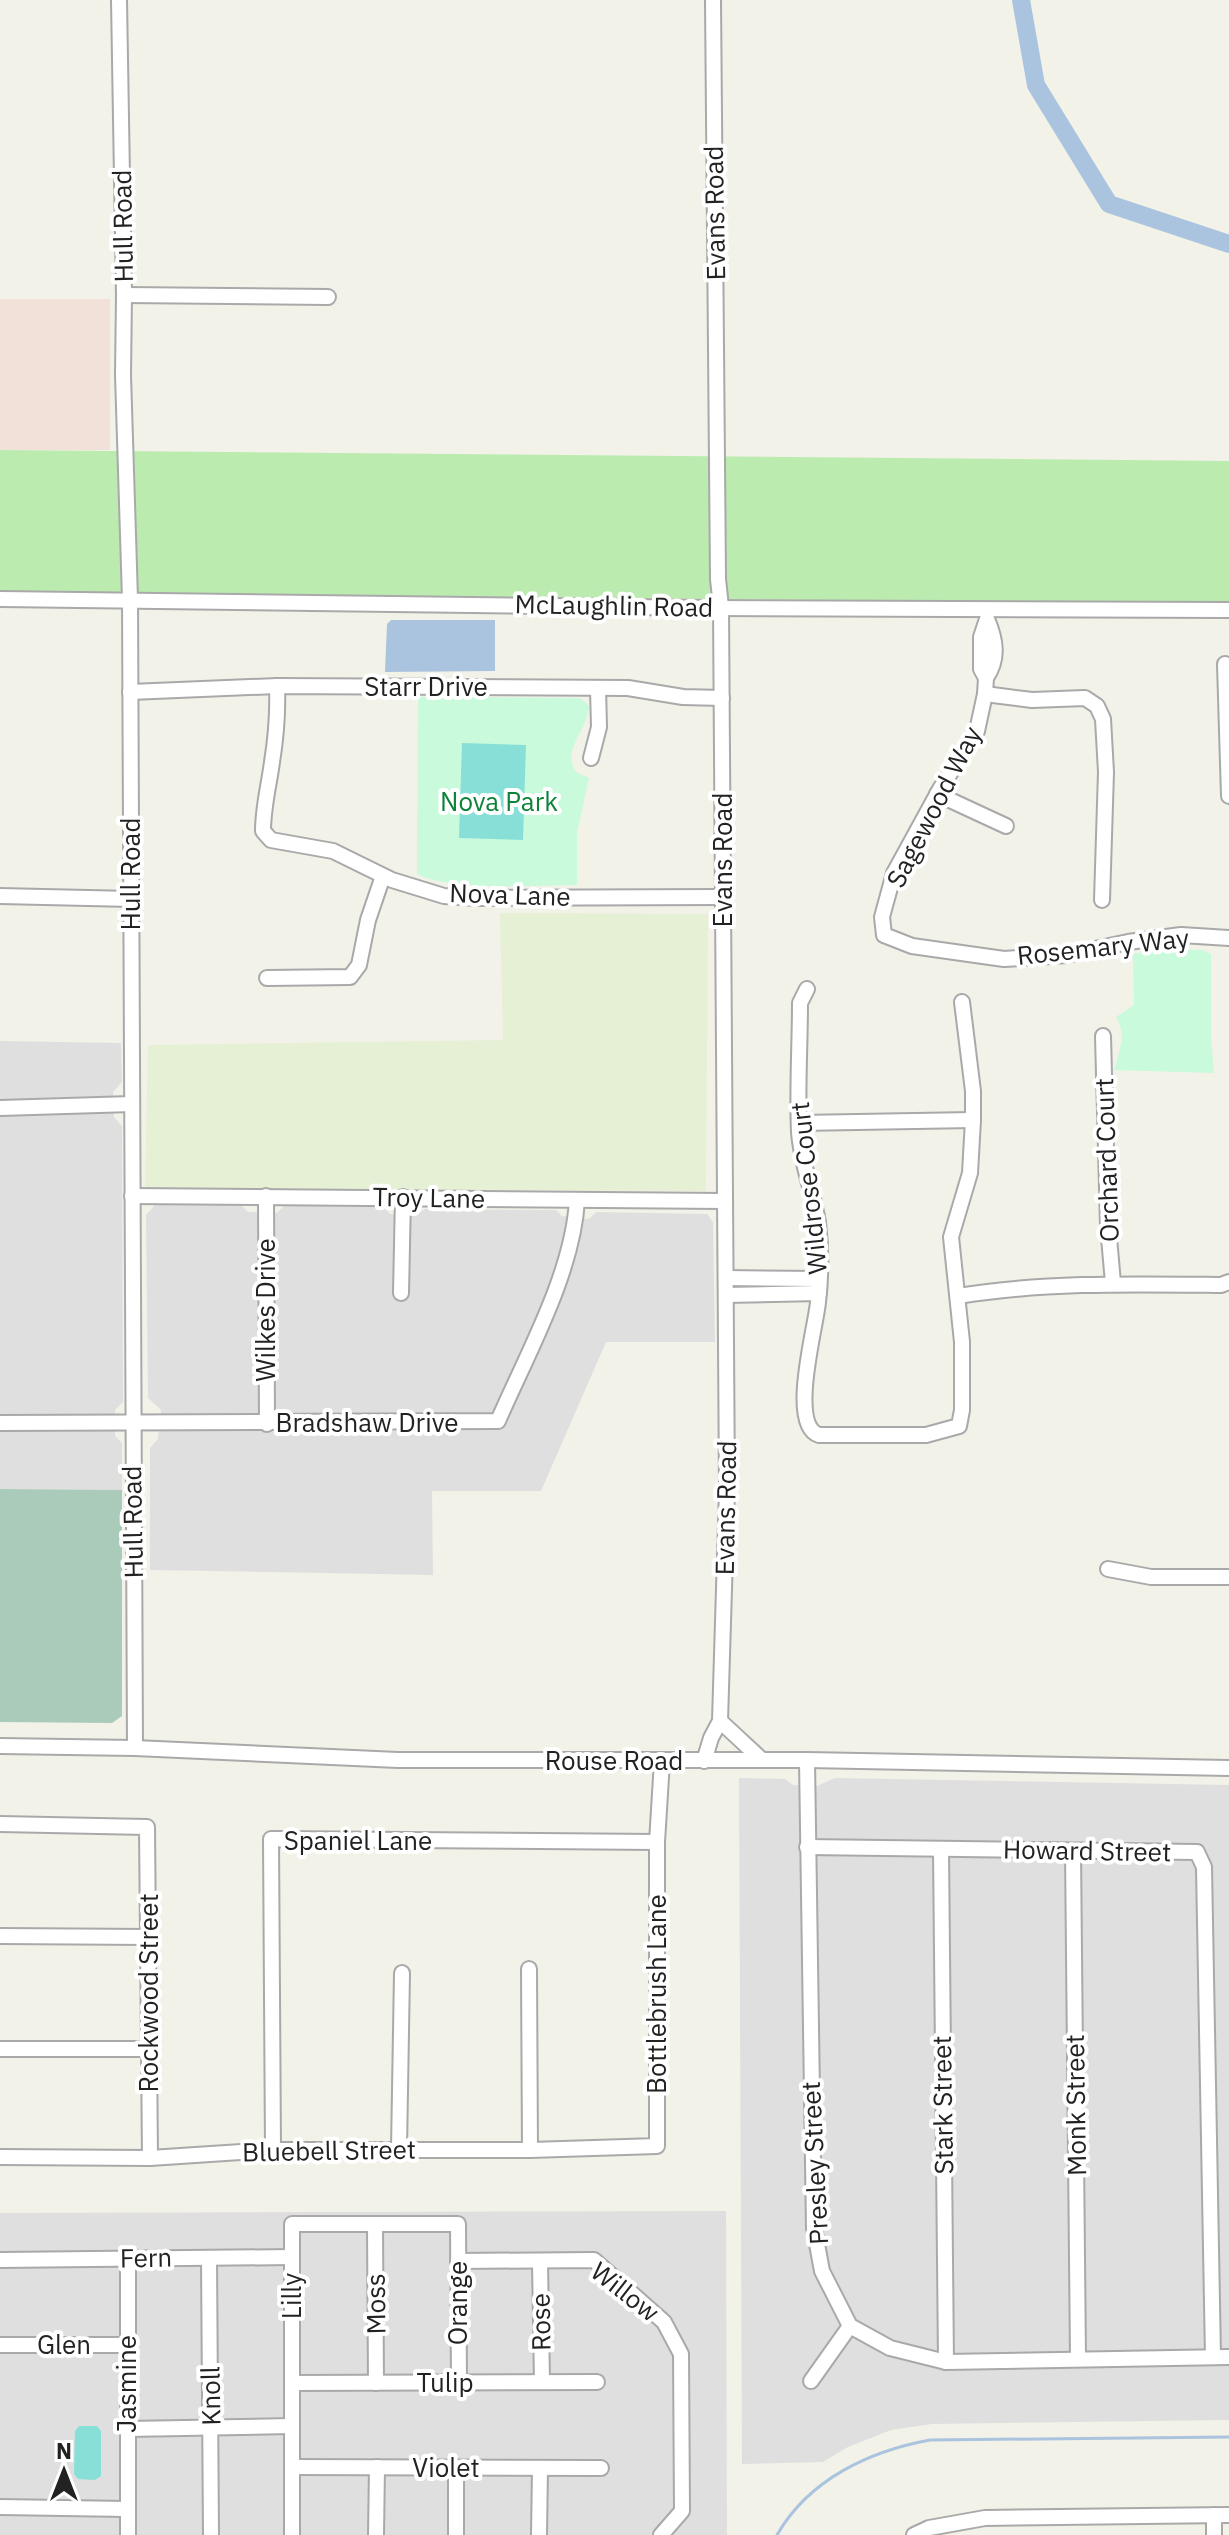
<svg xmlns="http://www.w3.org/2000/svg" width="1229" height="2535" font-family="'IBM Plex Sans',sans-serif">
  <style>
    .residential { fill: #e0dfdf }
    .commercial { fill: #f2e1d9 }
    .farmland { fill: #e6f0d5 }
    .grass { fill: #bcebb0 }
    .cemetery { fill: #aacbb9 }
    .park { fill: #c8fadb }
    .pitch { fill: #88dfd8 }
    .water { fill: #aac3df }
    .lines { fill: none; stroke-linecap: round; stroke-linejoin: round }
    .stream { stroke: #aac3df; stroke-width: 3 }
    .river { stroke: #aac3df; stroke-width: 18 }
    .minor-casing { stroke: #a9a9a9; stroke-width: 18 }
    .minor { stroke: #fff; stroke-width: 14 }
    .labels { text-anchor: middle; stroke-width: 8; stroke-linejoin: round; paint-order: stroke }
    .street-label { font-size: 26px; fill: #222; stroke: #fff }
    .park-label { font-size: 26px; fill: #0d833a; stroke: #fff }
  </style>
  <rect width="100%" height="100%" fill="#f2f2e9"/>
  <g class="residential">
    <polygon points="0,1041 121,1043 122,1082 113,1092 114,1117 122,1126 123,1402 115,1410 115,1436 122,1443 122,1490 0,1489"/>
    <polygon points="155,1205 241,1205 248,1212 277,1213 284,1206 383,1205 390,1214 416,1215 425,1209 556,1210 562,1216 589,1219 596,1212 707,1214 713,1222 715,1342 606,1342 541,1491 432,1491 433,1575 150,1570 150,1448 158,1439 161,1410 148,1398 146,1215"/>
    <polygon points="739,1778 785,1779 793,1785 817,1786 835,1778 1229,1785 1229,2420 932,2424 891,2430 848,2447 823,2462 742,2464"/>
    <polygon points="726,2211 727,2535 0,2535 0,2213"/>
  </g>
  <rect class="commercial" x="0" y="299" width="110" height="151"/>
  <polygon class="farmland" points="500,913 708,914 706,1191 145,1189 148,1045 503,1040"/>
  <polygon class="grass" points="0,450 1229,461 1229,604 0,592"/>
  <polygon class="cemetery" points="0,1489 122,1490 122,1716 112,1723 0,1722"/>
  <g class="park">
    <path d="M418,697L580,698L589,706C588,730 561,750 576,772L589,778L577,833V885C535,885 453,892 417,874Z"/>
    <path d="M1164,949L1203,950L1211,954V1036L1214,1073L1114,1070C1119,1052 1127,1033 1116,1017L1134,1005L1133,954Z"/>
  </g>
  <g class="pitch">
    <polygon points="462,743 526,745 523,840 459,838"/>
    <polygon points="79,2426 97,2426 101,2431 101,2476 95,2480 78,2479 74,2474 75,2431"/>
  </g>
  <polygon class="water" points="391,620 495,620 495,671 385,672 387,624"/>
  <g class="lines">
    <path class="stream" d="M777,2535C809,2479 870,2451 930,2440L1229,2437"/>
    <polyline class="river" points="1021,0 1036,85 1109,204 1229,244"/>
    <defs>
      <g id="minor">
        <polyline points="119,0 124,295 123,375 130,599 135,1748"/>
        <polyline points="124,295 328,297"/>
        <polyline points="0,599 710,608 1229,610"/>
        <polyline points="1225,664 1229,796"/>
        <path d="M986,678C999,659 996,640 987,619L981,637V669L986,678L985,694L977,731L940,789L894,873L882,917L884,935L912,946L1004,959L1067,955L1128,942L1181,935L1229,938"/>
        <path d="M277,686C278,712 276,737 272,762C269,785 263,807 263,831L271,840L333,851L392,880L444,896L477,898L723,897"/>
        <polyline points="130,692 277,686 628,688 683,697 722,698"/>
        <polyline points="985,694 1032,700 1085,698 1097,706 1103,719 1106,772 1102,900"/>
        <polyline points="591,758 599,727 598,688"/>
        <polyline points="937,794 1006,826"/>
        <polyline points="0,896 132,899"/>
        <polyline points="267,978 350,977 359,965 368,920 383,876"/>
        <path d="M807,989L800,1003C800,1045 797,1089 799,1132C801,1162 813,1192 818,1222C821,1247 821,1277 818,1302C816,1327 788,1425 819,1435H926L959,1426L962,1410V1342L951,1237L970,1173L973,1120V1091L962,1002"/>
        <polyline points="1103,1036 1108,1226 1113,1283"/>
        <polyline points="0,1108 132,1104"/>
        <polyline points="799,1123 973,1120"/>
        <polyline points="132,1196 725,1201"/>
        <polyline points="266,1196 267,1424"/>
        <polyline points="726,1278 818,1279"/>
        <polyline points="401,1293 403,1197"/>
        <polyline points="726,1295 819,1293"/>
        <path d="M958,1296C1045,1282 1133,1284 1221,1285L1229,1282"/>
        <path d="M0,1423L498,1421C527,1354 573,1273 577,1200"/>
        <polyline points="1108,1569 1151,1577 1229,1577"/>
        <polyline points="720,1721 762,1760"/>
        <polyline points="0,1746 135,1748 398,1760 807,1760 1229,1768"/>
        <polyline points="807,1760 814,2228 822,2271 850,2326 890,2348 946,2362 1229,2357"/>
        <polyline points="704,1761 711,1738 720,1721 727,1490 721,607 718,579 713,0"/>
        <polyline points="0,1824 147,1827 150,2158"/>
        <polyline points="807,1847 1197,1852 1204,1867 1213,2357"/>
        <polyline points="941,1849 946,2362"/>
        <polyline points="1073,1851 1078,2359"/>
        <polyline points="0,1936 149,1937"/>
        <polyline points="529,1969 530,2150"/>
        <polyline points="0,2049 148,2049"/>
        <polyline points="399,2149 402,1973"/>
        <polyline points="273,2150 271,1839 657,1842"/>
        <polyline points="0,2157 150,2158 273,2150 530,2150 657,2146 657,1842 662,1761"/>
        <polyline points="375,2225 376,2383"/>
        <polyline points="209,2258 211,2535"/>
        <polyline points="0,2260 292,2257"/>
        <polyline points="458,2261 594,2260 664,2322 681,2354 682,2511 661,2535"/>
        <polyline points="540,2262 542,2382"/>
        <polyline points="0,2345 128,2345"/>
        <polyline points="811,2381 850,2326"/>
        <polyline points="292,2383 597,2382"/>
        <polyline points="127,2429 292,2426"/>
        <polyline points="292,2467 601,2468"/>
        <polyline points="456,2468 456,2535"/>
        <polyline points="0,2507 127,2509"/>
        <polyline points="1214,2515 1214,2535"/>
        <polyline points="128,2535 128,2259"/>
        <polyline points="292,2535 292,2224 458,2224 459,2383"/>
        <polyline points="376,2535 377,2467"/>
        <polyline points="539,2535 540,2468"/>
        <polyline points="914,2535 929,2528 985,2518 1229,2515"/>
      </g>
    </defs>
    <use href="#minor" class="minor-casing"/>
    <use href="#minor" class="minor"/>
  </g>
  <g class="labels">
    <g class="street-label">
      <text transform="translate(715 213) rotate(-91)" y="9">Evans Road</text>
      <text transform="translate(123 226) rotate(-91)" y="9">Hull Road</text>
      <text transform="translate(614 606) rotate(1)" y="9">McLaughlin Road</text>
      <text x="426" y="696">Starr Drive</text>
      <text transform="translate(934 807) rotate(-63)" y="9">Sagewood Way</text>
      <text transform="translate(723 860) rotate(-90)" y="9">Evans Road</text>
      <text transform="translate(131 874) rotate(-90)" y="9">Hull Road</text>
      <text transform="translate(510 895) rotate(2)" y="9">Nova Lane</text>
      <text transform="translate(1103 947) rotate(-6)" y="9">Rosemary Way</text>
      <text transform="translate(1107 1160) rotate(-92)" y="9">Orchard Court</text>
      <text transform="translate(809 1188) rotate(-96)" y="9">Wildrose Court</text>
      <text transform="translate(429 1198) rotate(1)" y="9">Troy Lane</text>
      <text transform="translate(266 1310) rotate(-90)" y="9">Wilkes Drive</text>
      <text x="367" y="1432">Bradshaw Drive</text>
      <text transform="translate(726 1508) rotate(-89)" y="9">Evans Road</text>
      <text transform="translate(133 1522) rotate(-91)" y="9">Hull Road</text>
      <text x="614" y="1770">Rouse Road</text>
      <text x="358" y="1850">Spaniel Lane</text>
      <text transform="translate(1087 1851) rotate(1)" y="9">Howard Street</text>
      <text transform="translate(149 1993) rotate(-90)" y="9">Rockwood Street</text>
      <text transform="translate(657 1994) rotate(-90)" y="9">Bottlebrush Lane</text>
      <text transform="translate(943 2105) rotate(-91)" y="9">Stark Street</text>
      <text transform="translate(1076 2105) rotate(-91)" y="9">Monk Street</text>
      <text transform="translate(329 2151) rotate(-1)" y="9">Bluebell Street</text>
      <text transform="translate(815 2163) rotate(-93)" y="9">Presley Street</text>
      <text transform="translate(146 2258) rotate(-1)" y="9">Fern</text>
      <text transform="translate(625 2292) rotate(38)" y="9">Willow</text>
      <text transform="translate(292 2296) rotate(-90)" y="9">Lilly</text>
      <text transform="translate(458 2303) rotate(-90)" y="9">Orange</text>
      <text transform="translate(376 2304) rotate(-91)" y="9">Moss</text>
      <text transform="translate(541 2322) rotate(-91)" y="9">Rose</text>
      <text x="64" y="2354">Glen</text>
      <text x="445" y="2392">Tulip</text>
      <text transform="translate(127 2384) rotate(-90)" y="9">Jasmine</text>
      <text transform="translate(211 2396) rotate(-91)" y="9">Knoll</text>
      <text x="446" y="2477">Violet</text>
    </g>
    <g class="park-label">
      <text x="499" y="811">Nova Park</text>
    </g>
  </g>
  <g transform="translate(64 2471)" stroke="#ffffff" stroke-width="6" paint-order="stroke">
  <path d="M0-6L14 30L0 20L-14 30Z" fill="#222222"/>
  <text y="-12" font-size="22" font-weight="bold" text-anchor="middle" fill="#222222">N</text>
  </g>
</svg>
